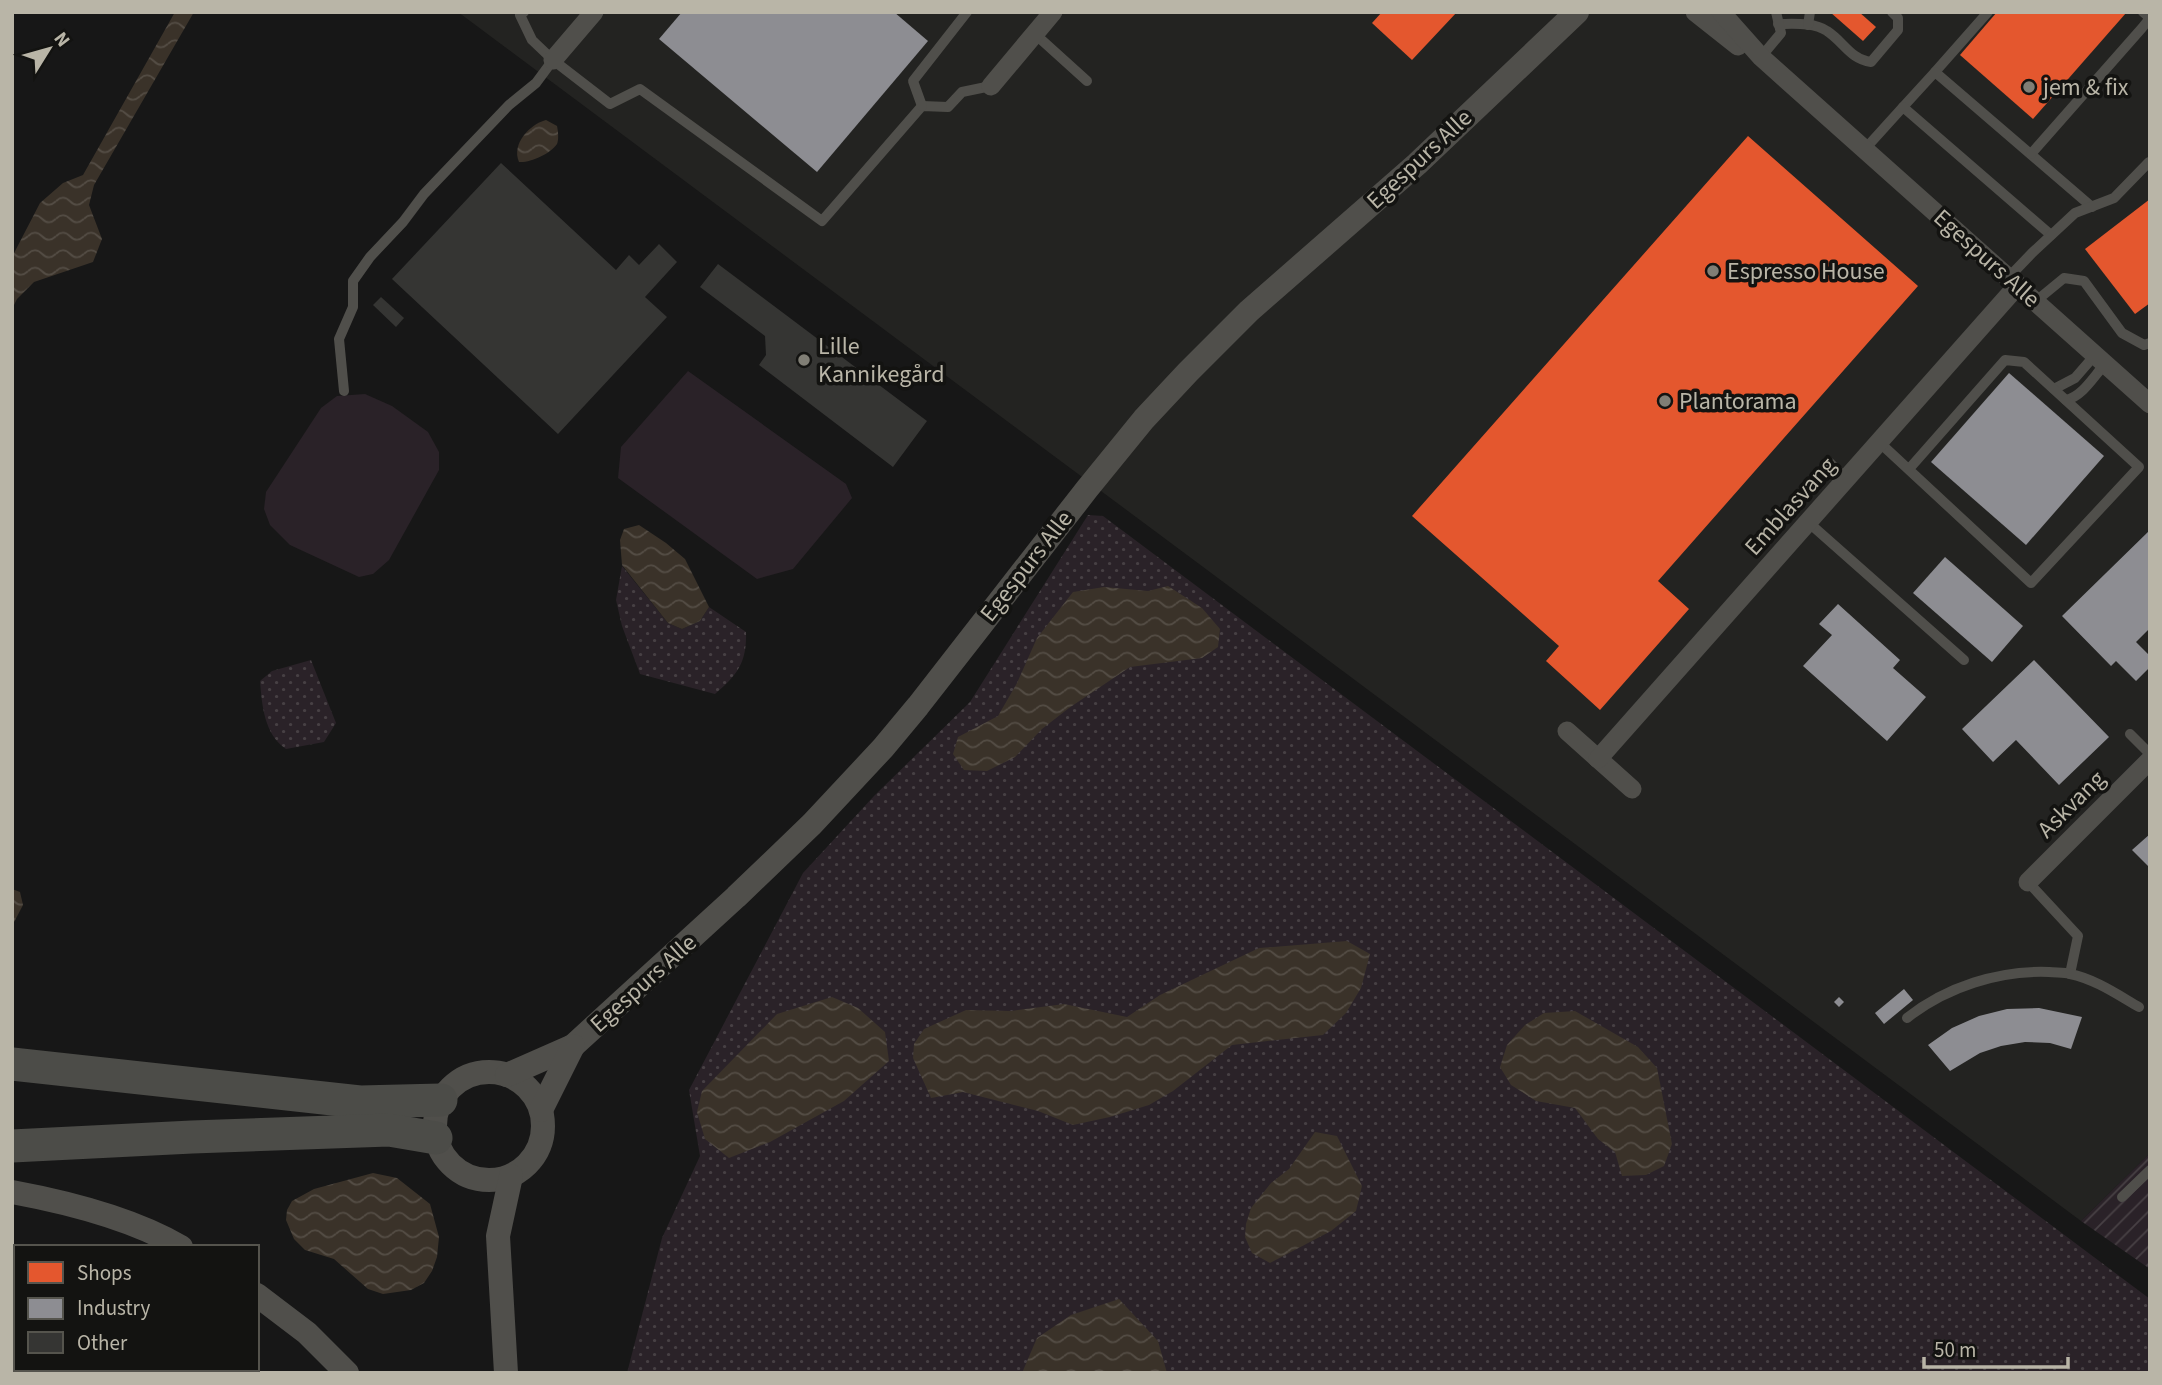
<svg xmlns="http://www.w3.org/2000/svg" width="2162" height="1385" font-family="'Source Sans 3',sans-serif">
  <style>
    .built { fill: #232321 }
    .grass { fill: url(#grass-dots) }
    .park { fill: #2a2228 }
    .garden { fill: url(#garden-furrows) }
    .water { fill: url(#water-waves) }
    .shops { fill: #e4572e }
    .industry { fill: #8d8d92 }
    .building { fill: #353533 }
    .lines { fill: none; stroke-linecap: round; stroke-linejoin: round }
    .service { stroke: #504f4b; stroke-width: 10 }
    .minor { stroke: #504f4b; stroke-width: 19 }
    .tertiary { stroke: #504f4b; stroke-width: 24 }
    .trunk { stroke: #4c4c48; stroke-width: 33 }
    .poi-dot { fill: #807e75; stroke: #131311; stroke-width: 2.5 }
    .labels { text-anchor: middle; stroke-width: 7; stroke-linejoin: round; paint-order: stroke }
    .poi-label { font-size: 24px; fill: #b9b5a7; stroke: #131311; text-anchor: start }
    .street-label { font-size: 24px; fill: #b9b5a7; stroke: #131311 }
  </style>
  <defs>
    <pattern id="grass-dots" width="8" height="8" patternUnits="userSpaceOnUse" patternTransform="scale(1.75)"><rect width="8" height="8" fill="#2a2228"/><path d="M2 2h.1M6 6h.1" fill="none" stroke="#474044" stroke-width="1.8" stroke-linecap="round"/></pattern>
    <pattern id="garden-furrows" width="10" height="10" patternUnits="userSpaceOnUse" patternTransform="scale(1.75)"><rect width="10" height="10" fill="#2a2228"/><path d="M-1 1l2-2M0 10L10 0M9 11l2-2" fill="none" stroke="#474044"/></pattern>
    <pattern id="water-waves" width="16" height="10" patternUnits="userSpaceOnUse" patternTransform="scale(1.75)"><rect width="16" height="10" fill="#3a3229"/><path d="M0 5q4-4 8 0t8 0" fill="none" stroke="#544d45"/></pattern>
  </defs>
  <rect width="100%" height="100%" fill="#171717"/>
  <polygon class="built" points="458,12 2150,12 2150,1153 2081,1221"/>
  <g class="grass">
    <polygon points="1088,515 1103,516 2150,1299 2150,1373 627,1373 662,1238 700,1156 689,1090 803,873 874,796 970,702"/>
    <path d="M622,566L668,623L682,629L700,621L709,607L746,632C747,663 737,675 715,694L640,674L622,626L616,600Z"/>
    <path d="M311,660L336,723L324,742L286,749C264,734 262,705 260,681L272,671Z"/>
  </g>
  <g class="park">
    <polygon points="688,371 846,484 852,498 793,569 757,579 618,478 621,447"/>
    <polygon points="365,394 392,406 428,432 439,452 439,470 389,560 373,574 359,577 290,545 270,525 264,509 266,492 321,408 337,396"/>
  </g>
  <polygon class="garden" points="2150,1153 2150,1269 2081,1221"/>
  <g class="water">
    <polygon points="175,12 194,12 94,185 89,205 102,239 93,262 34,282 17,299 12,309 12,257 40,203 63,183 83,175"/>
    <path d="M546,120L557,126C558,131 559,139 557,144C550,154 530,163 519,162C511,144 530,124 546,120Z"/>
    <polygon points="639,525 666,543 685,559 709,607 700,621 682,629 668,623 622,565 620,540 624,529"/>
    <polygon points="1168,586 1202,608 1220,629 1218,647 1202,658 1130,667 1069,708 1042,729 1015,757 987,771 964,770 953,754 958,737 998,716 1017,683 1037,638 1073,592 1104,587 1148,591"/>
    <polygon points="12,889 20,892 23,905 12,926"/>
    <polygon points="1347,941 1370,954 1361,988 1346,1013 1323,1035 1232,1045 1173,1091 1149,1105 1110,1117 1073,1125 1038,1111 963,1092 931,1098 913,1058 914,1044 924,1029 966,1010 1011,1011 1064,1004 1127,1017 1160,995 1259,948"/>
    <polygon points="832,997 858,1008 885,1032 889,1061 844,1101 770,1142 729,1158 705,1139 697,1112 702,1091 777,1014"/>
    <polygon points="1575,1011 1638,1047 1657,1068 1672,1144 1664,1166 1646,1175 1622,1176 1615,1152 1598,1139 1575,1108 1536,1101 1511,1085 1500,1067 1507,1045 1525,1025 1544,1013"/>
    <polygon points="1315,1132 1337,1136 1362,1186 1356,1211 1331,1231 1270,1263 1252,1253 1245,1237 1246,1224 1251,1208 1271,1183 1289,1169"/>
    <polygon points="373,1173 397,1178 430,1204 439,1237 437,1257 432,1271 424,1283 411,1290 383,1294 368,1289 334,1259 305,1250 294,1239 286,1220 287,1210 292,1201 314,1189"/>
    <polygon points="1119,1299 1158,1341 1167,1373 1022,1373 1037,1338 1071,1315"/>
  </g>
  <g class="shops">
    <polygon points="1382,12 1457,12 1412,60 1372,23"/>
    <polygon points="1830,12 1859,12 1876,27 1863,41"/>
    <polygon points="1997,12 2124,12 2126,13 2033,119 1960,55"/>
    <polygon points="1748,136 1918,286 1658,581 1689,609 1600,710 1546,661 1559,646 1412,516"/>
    <polygon points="2150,199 2150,303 2135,314 2085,249"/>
  </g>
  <g class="industry">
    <polygon points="682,12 894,12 928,41 817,172 659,39"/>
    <polygon points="2009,373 2104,456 2026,545 1931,462"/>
    <polygon points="2150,530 2150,628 2136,642 2150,656 2150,667 2136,681 2116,661 2111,666 2062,616"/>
    <polygon points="1945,557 2023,626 1992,662 1913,593"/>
    <polygon points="1838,604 1900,660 1893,668 1926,697 1887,741 1803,666 1832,635 1819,624"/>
    <polygon points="2034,660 2109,737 2059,785 2016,740 1993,762 1962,729"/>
    <polygon points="2150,834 2150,868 2132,850"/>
    <polygon points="1904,989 1913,1000 1884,1024 1875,1013"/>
    <polygon points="1839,997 1844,1002 1839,1007 1834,1002"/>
    <polygon points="2039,1008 2082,1017 2071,1049 2050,1043 2025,1042 2001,1046 1980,1053 1950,1071 1928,1045 1952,1028 1979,1016 2007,1009"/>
  </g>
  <g class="building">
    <polygon points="501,163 616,270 629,255 639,265 659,244 677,262 645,297 667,317 558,434 392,279"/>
    <polygon points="718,264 927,421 893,467 759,365 766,355 765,336 700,287"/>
    <polygon points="381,297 404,318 396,327 373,305"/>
  </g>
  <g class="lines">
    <g class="service">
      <polyline points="524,12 520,15 532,40 553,60 610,104 640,89 822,221 922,106 948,107 962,92 991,86"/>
      <path d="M1778,24C1793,24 1814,22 1827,31C1844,42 1850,59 1871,62L1898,30V18L1892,12"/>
      <polyline points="1808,25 1810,12"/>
      <polyline points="1035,34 1087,81"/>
      <polyline points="1761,57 1781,33 1776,12"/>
      <polyline points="1935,72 1988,12"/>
      <polyline points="922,106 913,81 967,12"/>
      <polyline points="1903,107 1935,72 2092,207"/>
      <polyline points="1865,149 1903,107 2051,235"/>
      <polyline points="2031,154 2142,28 2150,18 2143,12"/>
      <polyline points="2009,277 2032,253 2075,213 2114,198 2149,162"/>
      <polyline points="2036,301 2064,278 2084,281 2122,333 2144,345 2150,343"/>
      <polyline points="2054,389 2075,378 2095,355"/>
      <polyline points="344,391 339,339 353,307 353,281 370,257 403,222 424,194 509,105 536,83 553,60"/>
      <path d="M2066,400C2083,396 2094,376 2105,364"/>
      <polyline points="1879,442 2031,583 2139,467 2024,362 2005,360 1909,469"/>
      <polyline points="1828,461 1846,479"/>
      <polyline points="1808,522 1964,660"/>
      <polyline points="2130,734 2150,754"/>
      <polyline points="2028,882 2078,936 2070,974"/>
      <path d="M1907,1018C1946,987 1999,970 2049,972C2056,973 2064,972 2070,974C2095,979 2118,995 2139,1007"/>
      <polyline points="2122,1197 2150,1170"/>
    </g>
    <g class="minor">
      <polyline points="1695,12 1738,46"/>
      <polyline points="1721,12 1761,57 2150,404"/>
      <polyline points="553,60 594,12"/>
      <polyline points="991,86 1053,12"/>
      <polyline points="1567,731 1632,789"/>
      <polyline points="1598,759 2018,285"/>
      <polyline points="2028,882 2150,760"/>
    </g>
    <g class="tertiary">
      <circle cx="489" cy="1126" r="54"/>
      <polyline points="507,1075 573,1046 736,897 812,824 883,748 918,706 1087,489 1144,419 1188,372 1249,311 1417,164 1577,12"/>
      <polyline points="541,1110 573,1046"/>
      <path d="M12,1192C66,1202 133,1219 181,1247"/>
      <polyline points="257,1295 307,1333 347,1373"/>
      <polyline points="506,1373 498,1236 511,1176"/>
    </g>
    <g class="trunk">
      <polyline points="12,1064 360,1102 441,1100"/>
      <polyline points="12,1146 192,1137 389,1130 436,1138"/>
    </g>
  </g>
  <g class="poi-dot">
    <circle cx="2029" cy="87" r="7"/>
    <circle cx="1713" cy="271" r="7"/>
    <circle cx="804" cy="360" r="7"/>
    <circle cx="1665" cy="401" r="7"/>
  </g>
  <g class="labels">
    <g class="poi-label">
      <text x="2043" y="95">jem &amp; fix</text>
      <text x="1727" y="279">Espresso House</text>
      <text x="818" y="354">Lille<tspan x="818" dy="28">Kannikegård</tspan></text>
      <text x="1679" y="409">Plantorama</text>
    </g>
    <g class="street-label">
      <text transform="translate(1419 159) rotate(-43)" y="8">Egespurs Alle</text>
      <text transform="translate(1987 258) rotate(42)" y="8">Egespurs Alle</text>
      <text transform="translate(1790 506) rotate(-48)" y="8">Emblasvang</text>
      <text transform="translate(1026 566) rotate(-52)" y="8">Egespurs Alle</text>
      <text transform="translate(2071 804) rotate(-45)" y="8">Askvang</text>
      <text transform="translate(643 983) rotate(-42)" y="8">Egespurs Alle</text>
    </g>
  </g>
  <rect width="2162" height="1385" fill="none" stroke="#b9b5a7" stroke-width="28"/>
  <rect x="14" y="1245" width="245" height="126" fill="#131311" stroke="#55544d" stroke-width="2"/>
  <rect x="28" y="1262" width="35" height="21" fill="#e4572e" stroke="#55544d" stroke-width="2"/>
  <text x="77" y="1280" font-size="21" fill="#b9b5a7">Shops</text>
  <rect x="28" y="1298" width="35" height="21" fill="#8d8d92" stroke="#55544d" stroke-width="2"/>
  <text x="77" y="1315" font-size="21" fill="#b9b5a7">Industry</text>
  <rect x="28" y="1332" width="35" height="21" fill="#353533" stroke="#55544d" stroke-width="2"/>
  <text x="77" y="1350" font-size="21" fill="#b9b5a7">Other</text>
  <g transform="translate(49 49) rotate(53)" stroke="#131311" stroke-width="5" paint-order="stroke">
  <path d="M0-5L12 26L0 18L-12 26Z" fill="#b9b5a7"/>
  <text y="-10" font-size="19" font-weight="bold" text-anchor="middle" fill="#b9b5a7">N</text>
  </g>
  <path d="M1924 1357v10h144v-10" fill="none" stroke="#b9b5a7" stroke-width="3.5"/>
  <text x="1934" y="1357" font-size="21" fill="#b9b5a7" stroke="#131311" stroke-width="5" paint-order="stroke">50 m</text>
</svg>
